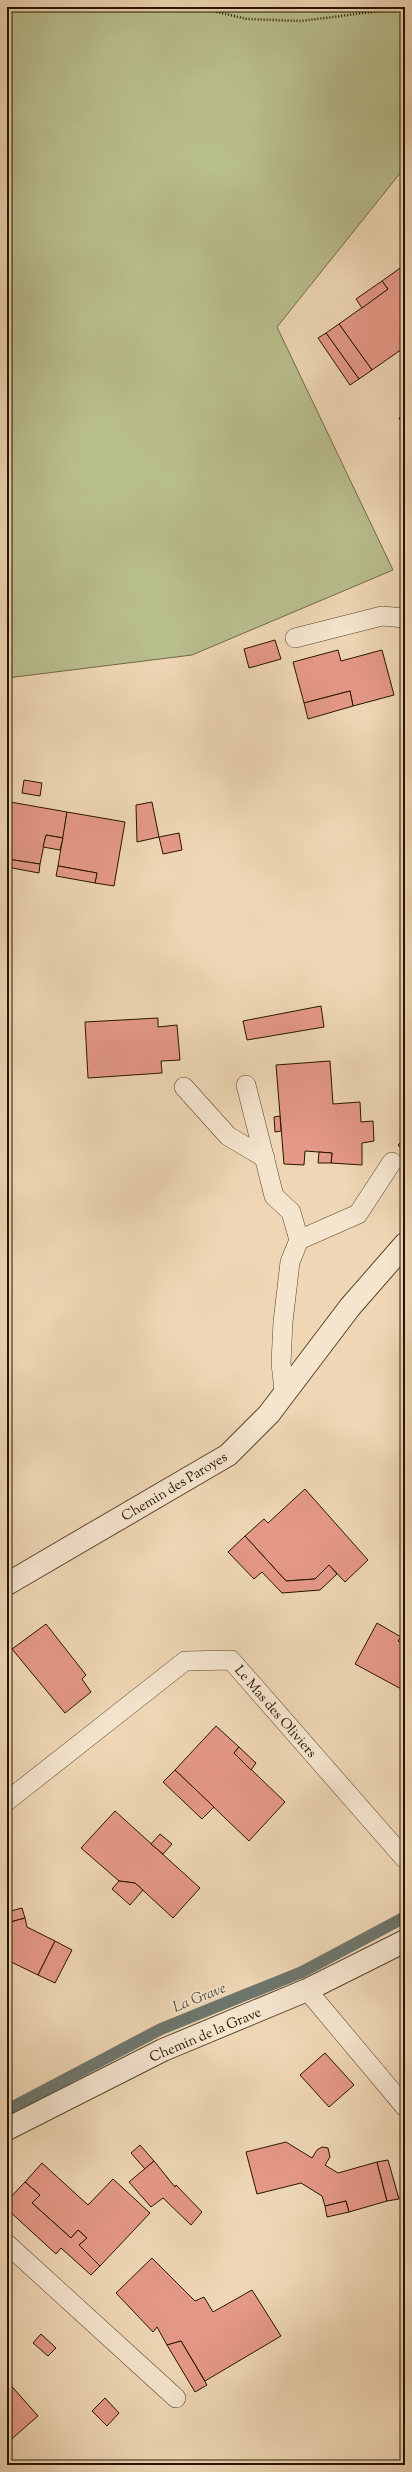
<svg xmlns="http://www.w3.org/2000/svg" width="412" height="2472" font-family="'Sorts Mill Goudy',serif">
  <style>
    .green { fill: #b9be8d; stroke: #706946 }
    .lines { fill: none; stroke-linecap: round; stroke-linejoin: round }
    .stream { stroke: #6d766d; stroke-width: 12 }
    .building { fill: #e59987; stroke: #271400 }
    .service-casing { stroke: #59452d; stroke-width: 20 }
    .minor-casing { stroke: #59452d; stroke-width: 24 }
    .path { stroke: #271400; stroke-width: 2.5; stroke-dasharray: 1 2; stroke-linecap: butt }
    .service { stroke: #f5e5cf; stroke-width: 19 }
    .minor { stroke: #f5e5cf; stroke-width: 22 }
    .labels { text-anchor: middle; stroke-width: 3; stroke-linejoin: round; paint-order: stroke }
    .street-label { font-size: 14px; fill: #271400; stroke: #f5e5cf }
    .water-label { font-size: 15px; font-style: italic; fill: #504d3f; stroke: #f5e5cf }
  </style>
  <rect width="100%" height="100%" fill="#efd7b5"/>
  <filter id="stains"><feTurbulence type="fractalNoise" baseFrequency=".005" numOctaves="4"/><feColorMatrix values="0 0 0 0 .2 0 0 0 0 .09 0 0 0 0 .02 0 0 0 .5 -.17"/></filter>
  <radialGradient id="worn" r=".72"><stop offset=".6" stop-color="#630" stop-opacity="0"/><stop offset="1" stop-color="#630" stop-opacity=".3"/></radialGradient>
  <polygon class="green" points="7,7 405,7 405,167 277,327 393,570 192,655 7,678"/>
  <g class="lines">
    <polyline class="stream" points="7,2110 161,2029 302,1972 405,1917"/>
  </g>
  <g class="building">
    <polygon points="403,266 405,269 405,347 372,370 339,324 388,289 382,281"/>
    <polygon points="382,281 388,289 362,308 356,299"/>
    <polygon points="339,324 372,370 359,379 326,333"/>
    <polygon points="326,333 359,379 350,385 318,338"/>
    <polygon points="405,415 405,428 399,418"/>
    <polygon points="275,640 281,659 249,668 244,649"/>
    <polygon points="338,650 341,661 382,650 394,695 353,706 350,691 304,703 293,662"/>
    <polygon points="350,691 353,706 308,719 304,703"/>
    <polygon points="24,780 42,783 40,796 22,793"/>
    <polygon points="10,802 67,812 63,838 46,835 40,864 7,859 7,820"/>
    <polygon points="152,802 159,837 137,842 136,805"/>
    <polygon points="67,812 125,822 114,886 95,883 97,873 58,866"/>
    <polygon points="179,833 182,850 163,854 159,837"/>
    <polygon points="46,835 63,838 60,850 43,847"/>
    <polygon points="7,859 40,864 39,873 7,867"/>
    <polygon points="58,866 97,873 95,883 56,876"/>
    <polygon points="321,1006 324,1027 247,1040 243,1021"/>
    <polygon points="158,1018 158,1027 177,1025 180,1060 161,1061 162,1073 88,1078 85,1022"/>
    <polygon points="330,1061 333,1104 360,1102 361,1122 373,1121 374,1141 362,1143 362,1165 331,1163 332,1153 305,1151 304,1165 284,1164 276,1065"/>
    <polygon points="280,1116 281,1131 275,1132 274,1117"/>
    <polygon points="405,1138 405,1153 398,1145"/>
    <polygon points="319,1152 332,1153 331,1163 318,1163"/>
    <polygon points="305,1489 368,1560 345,1582 329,1565 315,1579 286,1581 245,1536 264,1519 268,1523"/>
    <polygon points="245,1536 286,1581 315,1579 329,1565 337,1574 320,1590 282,1593 262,1572 254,1579 228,1552"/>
    <polygon points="377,1623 401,1637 398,1641 405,1645 405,1691 355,1664"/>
    <polygon points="46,1624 86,1675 82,1679 91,1692 65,1713 12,1649"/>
    <polygon points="216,1726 239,1747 234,1753 285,1802 249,1841 175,1770"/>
    <polygon points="239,1747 256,1763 251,1770 234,1753"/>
    <polygon points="175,1770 214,1807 202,1819 163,1782"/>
    <polygon points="115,1811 200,1888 173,1918 135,1883 119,1881 81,1848"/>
    <polygon points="160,1834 172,1844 163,1854 151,1844"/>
    <polygon points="119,1881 135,1883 143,1890 130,1905 112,1889"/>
    <polygon points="22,1908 25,1918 7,1923 7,1912"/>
    <polygon points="25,1918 27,1927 55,1941 38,1975 7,1960 7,1923"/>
    <polygon points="55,1941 72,1950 55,1983 38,1975"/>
    <polygon points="325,2053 354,2085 329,2107 300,2075"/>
    <polygon points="286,2142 312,2158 317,2150 322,2147 328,2148 330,2157 325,2165 338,2173 377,2162 387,2201 349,2212 346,2201 325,2206 322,2196 301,2183 257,2194 246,2152"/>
    <polygon points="140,2145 154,2161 145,2169 131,2153"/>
    <polygon points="388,2160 399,2199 387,2201 377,2162"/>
    <polygon points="154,2161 175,2187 176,2185 202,2212 191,2225 163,2198 151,2207 129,2182"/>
    <polygon points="42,2163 88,2205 113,2179 150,2213 100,2266 79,2245 87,2238 78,2230 71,2238 32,2203 40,2195 25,2182"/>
    <polygon points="25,2182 40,2195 32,2203 71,2238 78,2230 87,2238 79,2245 100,2266 91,2275 61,2248 56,2254 7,2209 7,2201"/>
    <polygon points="346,2201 349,2212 327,2217 325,2206"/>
    <polygon points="152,2258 195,2301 204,2297 213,2312 252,2290 281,2336 205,2381 181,2341 167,2345 157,2327 153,2332 116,2293"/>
    <polygon points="41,2334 56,2348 48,2356 33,2343"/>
    <polygon points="181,2341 207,2385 195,2392 167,2345"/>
    <polygon points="7,2381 38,2416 7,2443"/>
    <polygon points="105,2398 119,2413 107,2426 92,2411"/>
  </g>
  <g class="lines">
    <defs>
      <g id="service">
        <polyline points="295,638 382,616 405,618"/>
        <polyline points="246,1085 274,1196 291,1212 299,1240 290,1262 283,1322 281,1363 284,1391"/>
        <polyline points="184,1087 228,1136 265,1158"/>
        <polyline points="299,1240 358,1214 392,1162"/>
        <polyline points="7,1801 185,1661 231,1660 405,1859"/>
        <polyline points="307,1990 405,2107"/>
        <polyline points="7,2244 176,2398"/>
      </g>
      <g id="minor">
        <polyline points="7,1584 228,1455 269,1414 350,1307 405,1244"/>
        <polyline points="7,2129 163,2050 307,1990 405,1941"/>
      </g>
    </defs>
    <use href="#service" class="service-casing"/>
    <use href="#minor" class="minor-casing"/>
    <polyline class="path" points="196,7 247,19 301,21 396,9 405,11"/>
    <use href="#service" class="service"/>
    <use href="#minor" class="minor"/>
  </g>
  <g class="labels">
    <g class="street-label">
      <text transform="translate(174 1486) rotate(-31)" y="5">Chemin des Paroyes</text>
      <text transform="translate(276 1711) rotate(49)" y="5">Le Mas des Oliviers</text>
      <text transform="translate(205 2034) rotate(-23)" y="5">Chemin de la Grave</text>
    </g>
    <g class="water-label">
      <text transform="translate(199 1997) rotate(-22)" y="5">La Grave</text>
    </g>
  </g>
  <rect width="412" height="2472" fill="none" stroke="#efd7b5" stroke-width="24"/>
  <rect x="8" y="8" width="396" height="2456" fill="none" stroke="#271400" stroke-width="2"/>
  <rect x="12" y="12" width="388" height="2448" fill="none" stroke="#271400"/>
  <rect width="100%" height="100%" filter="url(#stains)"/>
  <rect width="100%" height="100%" fill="url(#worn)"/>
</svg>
